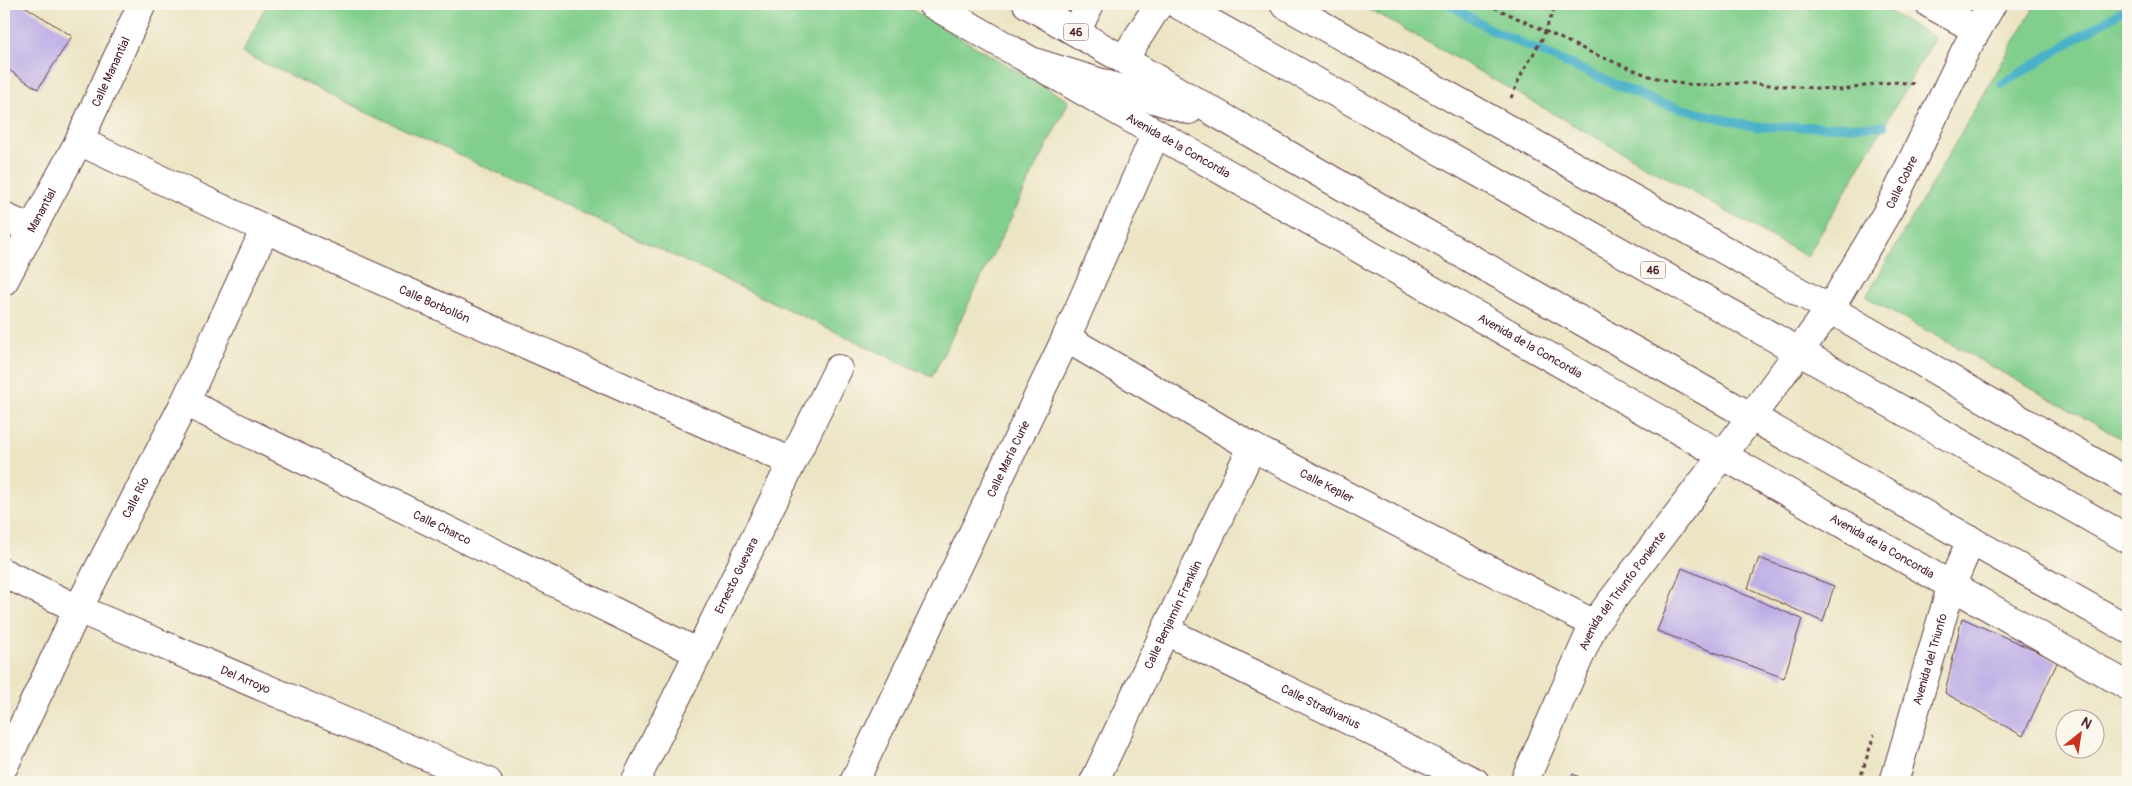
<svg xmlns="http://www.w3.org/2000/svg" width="2132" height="786" font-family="Pangolin,sans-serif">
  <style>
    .green { fill: #82cf8d; stroke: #66775c }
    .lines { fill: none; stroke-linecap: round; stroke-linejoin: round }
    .stream { stroke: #49b1c8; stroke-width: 9 }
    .building { fill: #bdaee6 }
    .minor-casing { stroke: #623d42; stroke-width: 30 }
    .major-casing { stroke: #623d42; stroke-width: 30 }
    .path { stroke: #623d42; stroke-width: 3; stroke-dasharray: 4 4; stroke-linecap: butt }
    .minor { stroke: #fff; stroke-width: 28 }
    .major { stroke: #fff; stroke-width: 28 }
    .labels { text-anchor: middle; stroke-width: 4.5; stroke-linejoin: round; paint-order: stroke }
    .shield { fill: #fbf7ec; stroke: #7f6065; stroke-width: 1 }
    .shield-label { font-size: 11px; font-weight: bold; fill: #4a1f2b }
    .street-label { font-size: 12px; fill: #4a1f2b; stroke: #fbf7ec }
  </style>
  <rect width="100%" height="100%" fill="#fbf7ec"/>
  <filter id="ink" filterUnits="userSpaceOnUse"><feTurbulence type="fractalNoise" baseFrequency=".02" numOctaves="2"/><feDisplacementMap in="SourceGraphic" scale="10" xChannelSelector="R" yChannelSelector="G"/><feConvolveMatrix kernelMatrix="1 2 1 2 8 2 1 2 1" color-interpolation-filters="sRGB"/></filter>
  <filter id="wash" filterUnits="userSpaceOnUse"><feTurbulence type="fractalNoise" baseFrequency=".0096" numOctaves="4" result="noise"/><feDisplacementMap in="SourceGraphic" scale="20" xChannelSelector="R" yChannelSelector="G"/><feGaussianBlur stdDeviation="1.12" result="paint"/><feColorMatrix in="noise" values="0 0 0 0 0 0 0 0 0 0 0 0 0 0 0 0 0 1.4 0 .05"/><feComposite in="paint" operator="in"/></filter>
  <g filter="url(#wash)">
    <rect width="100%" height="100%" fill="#ece5c5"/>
    <g class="green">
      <polygon points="267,4 902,4 1069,101 932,377 242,53"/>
      <polygon points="1360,4 1876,4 1935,38 1807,257"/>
      <polygon points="2036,4 2128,4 2128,442 1866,297"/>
    </g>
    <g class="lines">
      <g class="stream">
        <polyline points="1449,4 1493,31 1656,102 1755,127 1884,126"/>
        <polyline points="2002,84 2128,7"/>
      </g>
    </g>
    <g id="blocks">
      <g class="building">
        <polygon points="4,4 21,4 72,36 38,89 4,67"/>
        <polygon points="1759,558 1834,586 1823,622 1748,588"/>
        <polygon points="1682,568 1802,619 1784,678 1657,631"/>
        <polygon points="1962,618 2058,661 2023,736 1945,693"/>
        <polygon points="1573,774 1589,782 1569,782"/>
      </g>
    </g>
  </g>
  <g filter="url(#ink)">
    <use href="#blocks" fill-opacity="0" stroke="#623d42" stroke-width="1"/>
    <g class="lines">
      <defs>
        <g id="minor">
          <path id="s1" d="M932,4L1156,133L2128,686"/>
          <polyline points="1284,4 1830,309 2128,482"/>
          <polyline points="1930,4 1977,30"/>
          <polyline points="1076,32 1090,4"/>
          <polyline points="1124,59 1159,4"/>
          <path id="s2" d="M79,141L265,229L792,462"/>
          <polyline points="4,217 31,229"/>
          <path id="s3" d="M4,281L79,141L142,4"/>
          <path id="s4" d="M1066,338L1252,447L1594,624"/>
          <path id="s5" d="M185,402L699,653"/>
          <path id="s6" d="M4,573L78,609L488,782"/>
          <path id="s7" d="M1166,631L1475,782"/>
          <path id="s8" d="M4,766L78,609L185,402L265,229"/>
          <path id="s9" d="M635,782L838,369"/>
          <path id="s10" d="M854,782L1066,338L1156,133"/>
          <path id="s11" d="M1094,782L1252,447"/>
          <path id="s12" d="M1524,782L1594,624L1723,455L1830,309L1889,209L1966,49L1992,4"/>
          <path id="s13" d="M1894,782L1952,584L1971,540"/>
        </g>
        <g id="major">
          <polyline points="1027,4 1356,194 2128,629"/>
          <polyline points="1177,4 1800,352 2128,539"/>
          <polyline points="1031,61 1189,110"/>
        </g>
      </defs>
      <use href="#minor" class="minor-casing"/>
      <use href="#major" class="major-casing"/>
      <g class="path">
        <polyline points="1487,4 1592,53 1649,76 1683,84 1713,85 1743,83 1843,90 1875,84 1896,82 1916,84"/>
        <polyline points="1511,98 1520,77 1542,39 1556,4"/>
        <polyline points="1859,782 1874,735"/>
      </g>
      <use href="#minor" class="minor"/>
      <use href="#major" class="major"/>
    </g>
  </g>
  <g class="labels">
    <g class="shield">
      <rect x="1063.5" y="23.5" width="25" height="17" rx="4"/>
      <rect x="1640.5" y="261.5" width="25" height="17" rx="4"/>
    </g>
    <g class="shield-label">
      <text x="1076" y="36">46</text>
      <text x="1653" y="274">46</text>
    </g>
    <g class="street-label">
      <text dy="4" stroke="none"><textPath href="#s3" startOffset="235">Calle Manantial</textPath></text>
      <text dy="4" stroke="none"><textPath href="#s1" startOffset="284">Avenida de la Concordia</textPath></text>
      <text dy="4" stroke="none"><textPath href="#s12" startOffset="712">Calle Cobre</textPath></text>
      <text dy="4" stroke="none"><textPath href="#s3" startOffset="80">Manantial</textPath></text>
      <text dy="4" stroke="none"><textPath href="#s2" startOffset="391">Calle Borbollón</textPath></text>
      <text dy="4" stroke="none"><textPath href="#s1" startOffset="689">Avenida de la Concordia</textPath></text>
      <text dy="4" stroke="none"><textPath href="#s10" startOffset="358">Calle María Curie</textPath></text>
      <text dy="4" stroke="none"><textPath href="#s4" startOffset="300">Calle Kepler</textPath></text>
      <text dy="4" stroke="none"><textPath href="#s8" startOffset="299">Calle Río</textPath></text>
      <text dy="4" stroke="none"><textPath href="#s5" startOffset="286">Calle Charco</textPath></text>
      <text dy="4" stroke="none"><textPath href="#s1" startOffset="1094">Avenida de la Concordia</textPath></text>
      <text dy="4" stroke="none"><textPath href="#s9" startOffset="230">Ernesto Guevara</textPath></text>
      <text dy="4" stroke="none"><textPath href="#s12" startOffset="216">Avenida del Triunfo Poniente</textPath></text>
      <text dy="4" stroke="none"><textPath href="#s11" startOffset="185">Calle Benjamín Franklin</textPath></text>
      <text dy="4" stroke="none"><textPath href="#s13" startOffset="128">Avenida del Triunfo</textPath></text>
      <text dy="4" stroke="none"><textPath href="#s6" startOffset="264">Del Arroyo</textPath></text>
      <text dy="4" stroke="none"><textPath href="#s7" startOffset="172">Calle Stradivarius</textPath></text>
    </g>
  </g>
  <rect width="2132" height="786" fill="none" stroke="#fbf7ec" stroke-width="20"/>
  <g transform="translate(2080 734) rotate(30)"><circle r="24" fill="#fbf7ec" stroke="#b4a19f"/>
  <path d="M0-4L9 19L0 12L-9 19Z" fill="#c8321e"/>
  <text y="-8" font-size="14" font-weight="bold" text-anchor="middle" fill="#4a1f2b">N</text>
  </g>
</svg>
